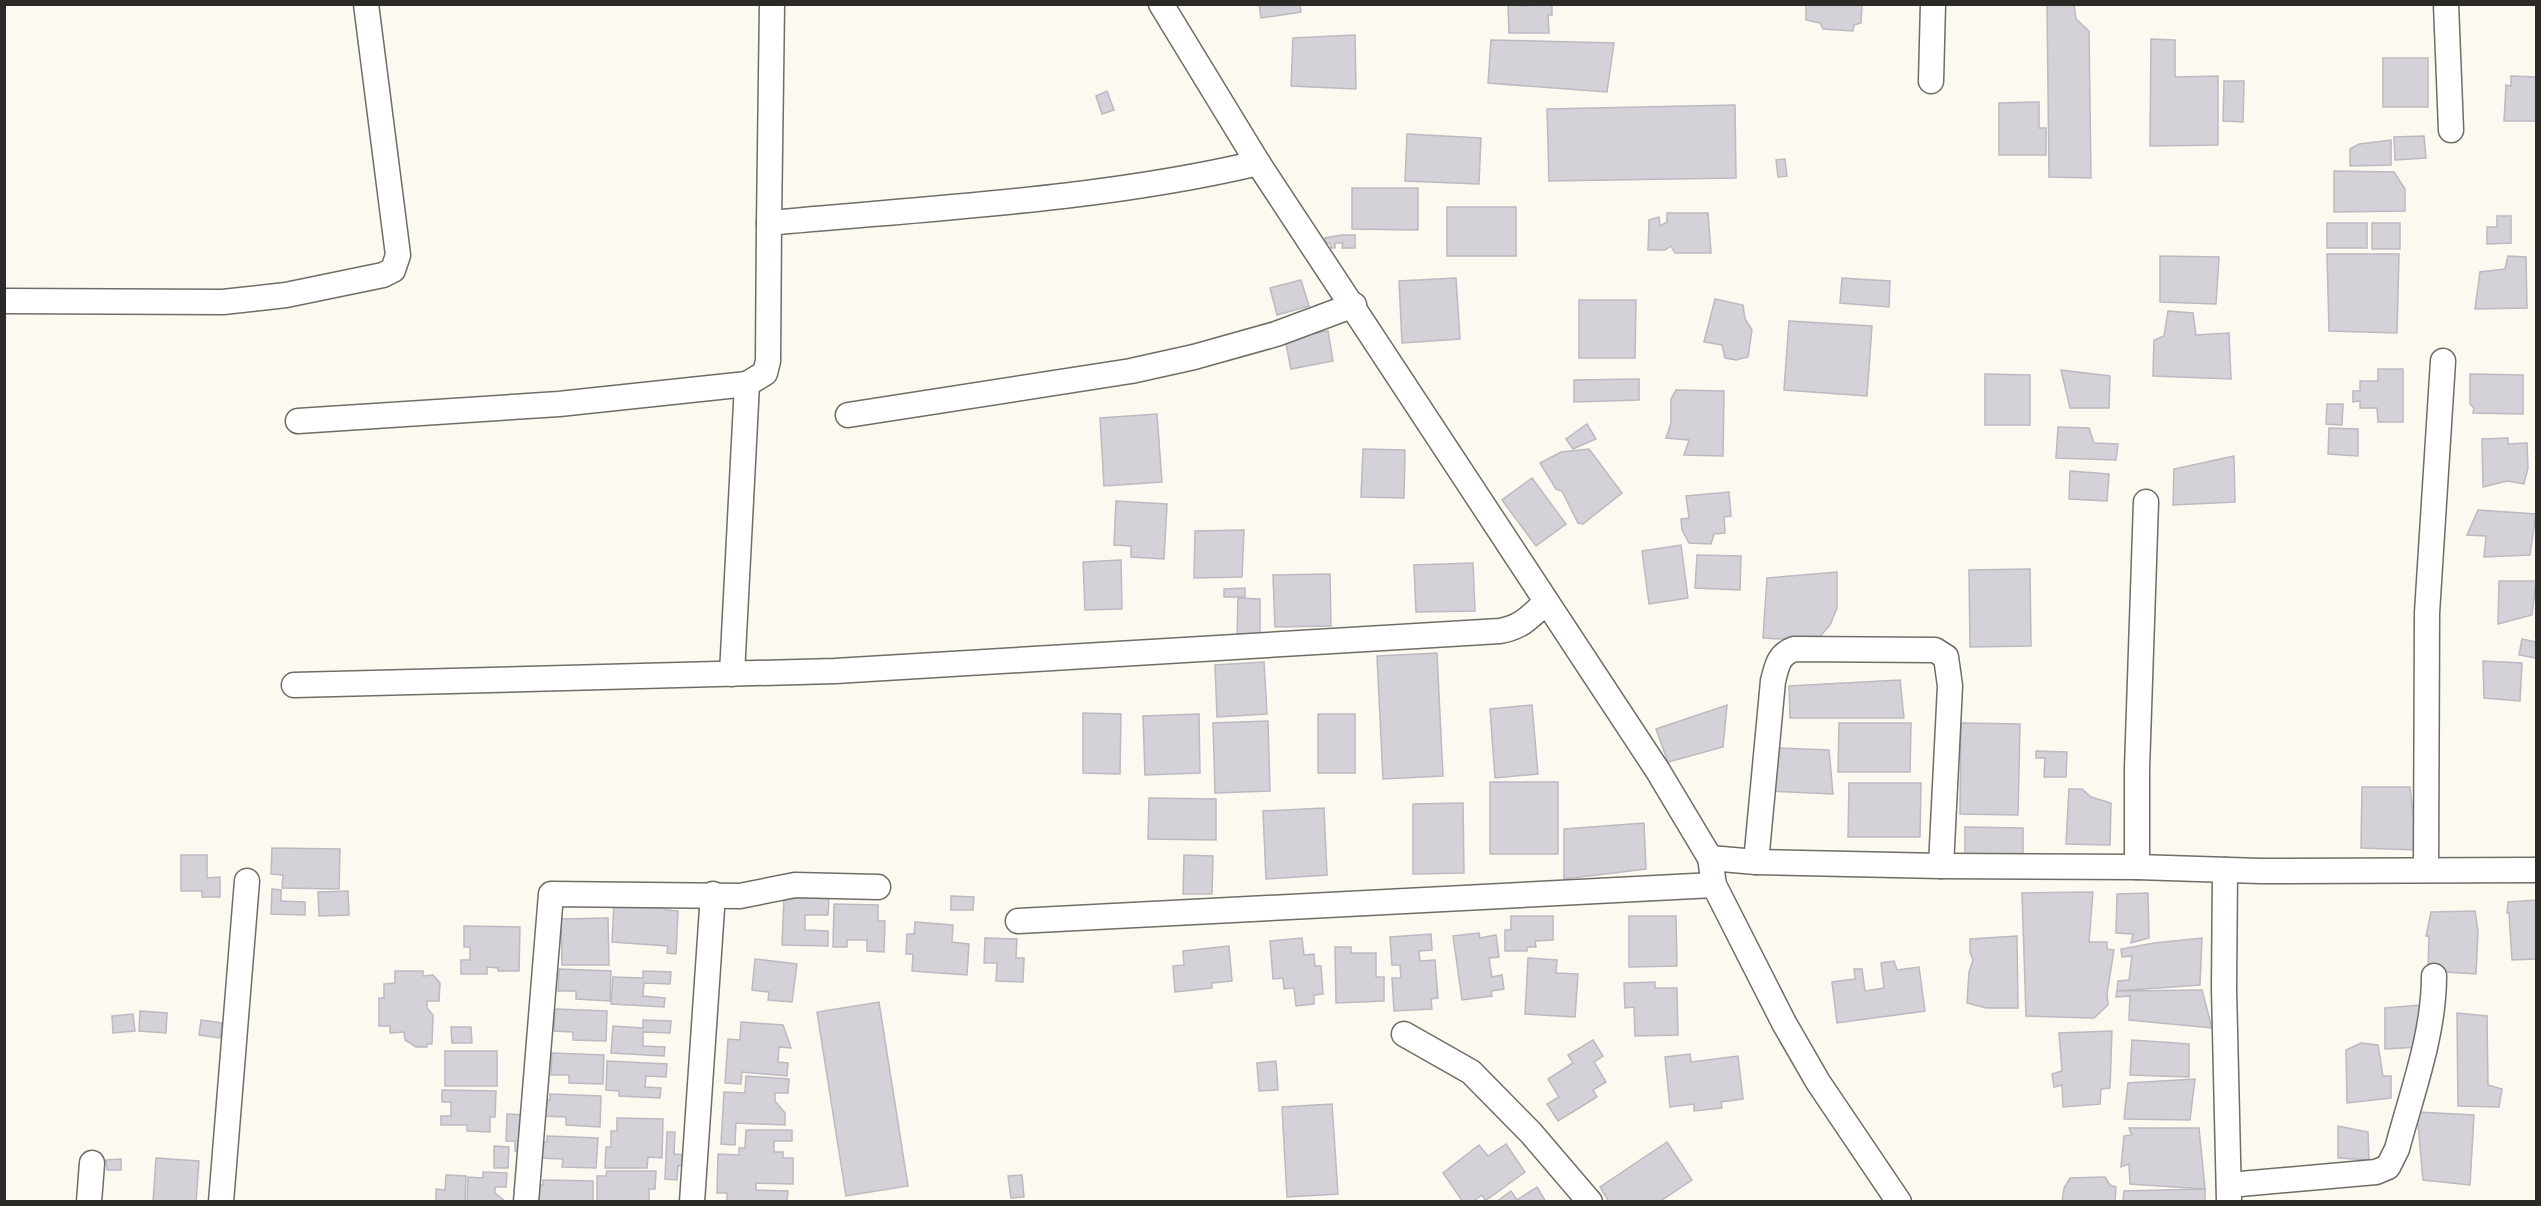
<svg xmlns="http://www.w3.org/2000/svg" width="2541" height="1206" font-family="'Space Grotesk',sans-serif">
  <style>
    .building { fill: #d4d1d9; stroke: #bcb9c1; stroke-width: 1.5 }
    .lines { fill: none; stroke-linecap: round; stroke-linejoin: round }
    .street-casing { stroke: #6f6d66; stroke-width: 27 }
    .street { stroke: #fff; stroke-width: 24 }
  </style>
  <rect width="100%" height="100%" fill="#fbf9f0"/>
  <g class="building">
    <polygon points="1259,4 1300,4 1301,12 1261,18"/>
    <polygon points="1508,4 1520,4 1520,6 1552,4 1552,15 1548,15 1549,33 1509,33"/>
    <polygon points="1806,4 1862,4 1861,23 1854,25 1853,31 1823,29 1820,23 1806,20"/>
    <polygon points="2047,4 2074,4 2076,19 2089,31 2091,178 2049,177"/>
    <polygon points="1355,35 1356,89 1291,86 1293,38"/>
    <polygon points="2151,39 2175,40 2175,77 2218,76 2218,145 2150,146"/>
    <polygon points="1491,40 1614,43 1607,92 1488,83"/>
    <rect x="2383" y="58" width="45" height="49"/>
    <polygon points="2511,76 2536,77 2536,121 2504,121 2506,85 2511,86"/>
    <polygon points="2224,81 2244,81 2243,122 2223,121"/>
    <polygon points="1107,91 1114,110 1102,114 1096,96"/>
    <polygon points="2039,102 2039,128 2046,128 2046,155 1999,155 1999,103"/>
    <polygon points="1735,105 1736,178 1549,181 1547,109"/>
    <polygon points="1407,134 1481,138 1479,184 1405,181"/>
    <polygon points="2424,136 2426,158 2395,160 2394,137"/>
    <polygon points="2391,140 2391,165 2350,166 2350,149 2359,144"/>
    <polygon points="1785,159 1787,176 1778,177 1776,160"/>
    <polygon points="2334,171 2394,172 2405,189 2405,211 2334,212"/>
    <polygon points="1352,188 1418,188 1418,230 1352,229"/>
    <rect x="1447" y="207" width="69" height="49"/>
    <polygon points="1667,213 1708,213 1711,253 1675,253 1671,246 1665,250 1648,250 1649,220 1659,217 1660,226 1667,222"/>
    <polygon points="2497,216 2511,216 2511,243 2487,244 2487,227 2497,227"/>
    <rect x="2327" y="223" width="40" height="25"/>
    <rect x="2372" y="223" width="28" height="26"/>
    <polygon points="1342,235 1355,235 1355,248 1342,248 1343,243 1335,243 1335,248 1331,248 1330,243 1325,243 1325,238"/>
    <polygon points="2327,254 2399,254 2397,333 2329,331"/>
    <polygon points="2160,256 2219,257 2216,304 2160,302"/>
    <polygon points="2508,256 2526,257 2527,308 2475,309 2480,272 2505,269"/>
    <polygon points="1456,278 1460,339 1402,343 1399,281"/>
    <polygon points="1842,278 1890,281 1889,307 1840,303"/>
    <polygon points="1301,280 1309,306 1277,315 1270,288"/>
    <polygon points="1715,299 1743,305 1745,319 1752,330 1748,357 1736,360 1725,358 1722,345 1704,342"/>
    <polygon points="1579,300 1636,300 1635,358 1579,358"/>
    <polygon points="2168,311 2193,313 2196,335 2229,333 2231,379 2153,376 2154,340 2164,336"/>
    <polygon points="1789,321 1872,326 1867,396 1784,390"/>
    <polygon points="1328,331 1333,361 1291,369 1285,339"/>
    <polygon points="2378,369 2403,369 2403,422 2378,422 2377,408 2360,408 2360,401 2353,402 2353,391 2360,391 2360,381 2378,381"/>
    <polygon points="2061,370 2110,376 2109,408 2070,408"/>
    <polygon points="1985,374 2030,375 2030,425 1985,425"/>
    <polygon points="2470,374 2523,375 2523,414 2473,413 2474,408 2470,404"/>
    <polygon points="1639,379 1639,400 1574,402 1574,380"/>
    <polygon points="1676,390 1724,391 1723,456 1684,455 1689,440 1666,438 1671,423 1671,399"/>
    <polygon points="2327,404 2343,404 2342,425 2326,424"/>
    <polygon points="1157,414 1162,482 1104,486 1100,418"/>
    <polygon points="1587,424 1596,439 1573,449 1566,439"/>
    <polygon points="2058,427 2089,428 2094,443 2118,444 2116,460 2056,458"/>
    <polygon points="2329,428 2358,429 2358,456 2328,454"/>
    <polygon points="2508,438 2508,444 2527,443 2528,468 2524,484 2507,481 2483,487 2482,439"/>
    <polygon points="1363,449 1405,450 1404,498 1361,497"/>
    <polygon points="1589,449 1622,493 1583,524 1578,523 1562,491 1556,489 1540,463 1561,452"/>
    <polygon points="2234,456 2235,502 2173,505 2174,469"/>
    <polygon points="2070,471 2109,474 2107,501 2069,499"/>
    <polygon points="1532,478 1566,524 1536,546 1502,500"/>
    <polygon points="1729,492 1731,516 1724,517 1725,533 1714,534 1711,544 1689,543 1682,530 1681,519 1689,518 1686,496"/>
    <polygon points="1116,501 1167,504 1164,559 1131,557 1131,546 1114,545"/>
    <polygon points="2478,510 2536,514 2530,555 2484,557 2486,536 2467,535"/>
    <polygon points="1244,530 1242,577 1194,578 1195,531"/>
    <polygon points="1681,545 1688,598 1649,604 1642,551"/>
    <polygon points="1697,555 1741,556 1740,590 1695,588"/>
    <polygon points="1121,560 1122,609 1085,610 1083,562"/>
    <polygon points="1473,563 1475,611 1416,612 1414,565"/>
    <polygon points="2030,569 2031,646 1970,647 1969,570"/>
    <polygon points="1837,572 1837,608 1830,625 1816,641 1763,638 1767,578"/>
    <polygon points="1330,574 1331,626 1275,627 1273,575"/>
    <polygon points="2499,581 2536,581 2532,615 2498,624"/>
    <polygon points="1245,588 1245,597 1224,597 1224,589"/>
    <polygon points="1238,598 1260,599 1260,639 1237,639"/>
    <polygon points="2522,639 2536,642 2536,658 2519,655"/>
    <polygon points="1437,653 1443,776 1383,779 1377,656"/>
    <polygon points="2483,661 2522,663 2520,701 2484,698"/>
    <polygon points="1264,662 1267,714 1217,717 1215,665"/>
    <polygon points="1900,680 1904,718 1790,718 1789,686"/>
    <polygon points="1532,705 1538,774 1495,778 1490,709"/>
    <polygon points="1727,705 1723,747 1668,762 1656,729"/>
    <polygon points="1083,713 1121,714 1120,774 1083,773"/>
    <polygon points="1199,714 1200,773 1145,775 1143,716"/>
    <rect x="1318" y="714" width="37" height="59"/>
    <polygon points="1268,721 1270,791 1215,793 1213,723"/>
    <polygon points="1839,723 1911,723 1910,772 1838,772"/>
    <polygon points="1961,723 2020,724 2018,815 1960,814"/>
    <polygon points="1775,748 1829,750 1833,794 1770,791"/>
    <polygon points="2036,751 2067,752 2066,777 2044,777 2045,758 2036,758"/>
    <rect x="1490" y="782" width="68" height="72"/>
    <polygon points="1849,783 1921,783 1920,837 1848,837"/>
    <polygon points="2362,787 2410,787 2417,850 2361,848"/>
    <polygon points="2069,789 2082,789 2091,797 2111,803 2110,845 2066,844"/>
    <polygon points="1149,798 1216,799 1216,840 1148,839"/>
    <polygon points="1463,803 1464,873 1413,874 1413,804"/>
    <polygon points="1324,808 1327,875 1266,879 1263,811"/>
    <polygon points="1644,823 1646,869 1564,879 1564,829"/>
    <polygon points="1965,827 2023,828 2023,856 1965,855"/>
    <polygon points="272,848 340,849 339,889 282,888 283,875 271,874"/>
    <polygon points="181,855 207,855 207,878 220,877 220,897 202,897 202,891 181,891"/>
    <polygon points="1184,855 1213,856 1212,894 1183,894"/>
    <polygon points="272,889 281,890 281,901 305,902 305,915 271,914"/>
    <polygon points="348,891 349,915 319,916 318,892"/>
    <polygon points="2093,892 2089,942 2107,942 2107,949 2114,950 2107,994 2108,1005 2094,1018 2026,1016 2022,893"/>
    <polygon points="2148,893 2149,938 2131,943 2133,934 2116,933 2117,894"/>
    <polygon points="784,896 829,898 828,915 805,915 805,930 828,931 828,946 782,945"/>
    <polygon points="951,896 974,897 973,910 951,910"/>
    <polygon points="614,900 660,903 667,910 678,911 676,954 667,953 668,946 612,942"/>
    <polygon points="2536,900 2536,959 2512,960 2509,913 2507,913 2508,902"/>
    <polygon points="834,904 878,905 878,921 885,921 884,952 867,951 867,940 847,940 847,947 833,947"/>
    <polygon points="2475,911 2478,931 2476,974 2428,971 2429,936 2426,936 2431,912"/>
    <polygon points="1511,916 1553,916 1553,940 1535,941 1536,947 1527,947 1527,951 1505,951 1505,930 1511,930"/>
    <polygon points="1629,916 1676,916 1677,966 1629,967"/>
    <polygon points="608,918 609,965 562,965 561,919"/>
    <polygon points="915,922 953,925 952,942 969,944 967,975 912,971 913,954 906,954 907,934 914,934"/>
    <polygon points="464,926 520,927 519,971 498,971 498,968 487,967 487,974 461,974 461,960 470,960 470,947 464,947"/>
    <polygon points="1479,933 1480,938 1496,935 1499,957 1489,958 1492,977 1502,975 1504,989 1491,991 1492,996 1462,1000 1453,936"/>
    <polygon points="1431,934 1432,950 1419,951 1420,961 1435,960 1438,998 1431,999 1432,1009 1394,1011 1392,978 1401,978 1400,965 1392,965 1390,937"/>
    <polygon points="2017,936 2018,1008 1986,1008 1967,1003 1969,972 1973,960 1970,952 1970,939"/>
    <polygon points="985,938 1017,939 1016,958 1024,958 1023,982 996,981 997,963 984,963"/>
    <polygon points="1302,938 1304,955 1314,954 1315,966 1321,966 1323,994 1314,995 1314,1004 1296,1006 1294,988 1284,989 1283,978 1273,979 1270,941"/>
    <polygon points="2202,938 2200,985 2117,991 2118,981 2129,980 2132,956 2122,957 2121,949 2154,943"/>
    <polygon points="1229,946 1232,981 1212,983 1212,988 1175,992 1173,966 1184,965 1183,951"/>
    <polygon points="1335,947 1351,947 1351,953 1376,953 1376,977 1384,977 1384,1001 1336,1003"/>
    <polygon points="1528,958 1557,960 1556,973 1578,974 1575,1017 1525,1014"/>
    <polygon points="755,959 797,964 792,1002 768,1000 769,992 752,990"/>
    <polygon points="1894,961 1897,970 1919,967 1925,1011 1837,1023 1832,982 1855,979 1854,969 1862,969 1865,991 1884,988 1881,963"/>
    <polygon points="559,969 611,971 610,1001 576,999 576,991 558,991"/>
    <polygon points="395,971 423,971 423,976 433,975 440,983 439,1001 427,1001 427,1008 433,1015 432,1044 427,1044 427,1047 416,1047 405,1040 404,1032 390,1033 390,1026 379,1026 379,998 384,998 384,984 395,983"/>
    <polygon points="643,971 671,972 670,984 644,983 643,996 665,998 664,1007 611,1004 613,977 643,978"/>
    <polygon points="1655,982 1655,988 1677,988 1678,1035 1635,1036 1634,1007 1625,1008 1624,983"/>
    <polygon points="2202,990 2212,1028 2129,1020 2130,996 2116,997 2117,991"/>
    <polygon points="879,1002 908,1186 846,1196 817,1012"/>
    <polygon points="2420,1005 2421,1047 2385,1049 2385,1008"/>
    <polygon points="555,1009 607,1011 606,1041 573,1040 573,1032 554,1031"/>
    <polygon points="140,1011 167,1013 166,1033 139,1031"/>
    <polygon points="2457,1013 2487,1016 2488,1085 2502,1089 2499,1107 2458,1106"/>
    <polygon points="133,1014 135,1031 113,1033 112,1016"/>
    <polygon points="201,1020 222,1023 220,1038 199,1035"/>
    <polygon points="643,1020 671,1021 670,1033 643,1032 643,1046 665,1047 664,1056 611,1053 613,1026 643,1028"/>
    <polygon points="741,1022 783,1025 791,1048 779,1047 778,1062 788,1063 787,1076 742,1072 741,1084 725,1083 728,1039 740,1040"/>
    <polygon points="451,1027 471,1027 472,1043 452,1043"/>
    <polygon points="2112,1031 2110,1088 2101,1089 2100,1104 2063,1107 2062,1085 2054,1087 2052,1074 2062,1071 2059,1033"/>
    <polygon points="1593,1040 1603,1056 1594,1062 1606,1082 1593,1090 1597,1097 1558,1121 1547,1104 1559,1097 1548,1079 1573,1063 1568,1055"/>
    <polygon points="2132,1040 2189,1044 2189,1077 2130,1075"/>
    <polygon points="2361,1043 2378,1045 2383,1076 2391,1076 2391,1098 2347,1103 2346,1050"/>
    <rect x="445" y="1051" width="52" height="35"/>
    <polygon points="552,1053 604,1055 603,1084 569,1083 569,1075 551,1075"/>
    <polygon points="1690,1054 1691,1062 1738,1056 1743,1099 1721,1102 1722,1108 1694,1111 1694,1104 1670,1107 1665,1057"/>
    <polygon points="607,1061 667,1064 666,1077 646,1076 645,1087 661,1088 660,1098 619,1096 619,1091 606,1090"/>
    <polygon points="1276,1061 1278,1090 1259,1091 1257,1063"/>
    <polygon points="746,1076 789,1079 788,1093 775,1093 775,1101 785,1113 785,1125 736,1123 735,1145 721,1144 724,1092 745,1093"/>
    <polygon points="2195,1079 2190,1120 2124,1119 2128,1083"/>
    <polygon points="442,1090 496,1091 495,1117 490,1117 490,1132 467,1131 467,1125 441,1125 441,1116 451,1116 451,1102 442,1102"/>
    <polygon points="550,1094 601,1096 600,1127 566,1125 566,1117 542,1116 542,1100 550,1100"/>
    <polygon points="1332,1104 1338,1194 1287,1197 1282,1107"/>
    <polygon points="2417,1112 2474,1115 2470,1185 2423,1180"/>
    <polygon points="507,1114 524,1115 523,1151 515,1151 515,1141 506,1141"/>
    <polygon points="617,1118 663,1119 662,1158 648,1157 647,1168 605,1168 606,1147 611,1147 611,1131 617,1131"/>
    <polygon points="2338,1126 2368,1132 2369,1160 2338,1158"/>
    <polygon points="2129,1128 2199,1128 2205,1189 2130,1184 2129,1164 2121,1167 2124,1136 2132,1135"/>
    <polygon points="746,1130 792,1130 792,1141 774,1141 774,1152 783,1152 783,1158 793,1158 793,1184 756,1183 756,1190 788,1191 787,1202 727,1202 727,1193 717,1193 718,1154 739,1155 739,1148 745,1148"/>
    <polygon points="667,1132 675,1132 674,1154 685,1155 685,1166 678,1166 677,1180 665,1179"/>
    <polygon points="547,1136 598,1138 596,1168 562,1167 563,1159 538,1158 539,1141 547,1142"/>
    <polygon points="1667,1142 1692,1180 1659,1202 1609,1202 1600,1187"/>
    <polygon points="1506,1144 1525,1172 1489,1198 1485,1200 1482,1195 1472,1202 1463,1202 1443,1173 1479,1145 1488,1156"/>
    <polygon points="494,1146 509,1147 508,1168 494,1168"/>
    <polygon points="156,1158 199,1161 196,1202 153,1202"/>
    <polygon points="121,1159 121,1170 107,1170 106,1160"/>
    <polygon points="607,1171 656,1171 655,1189 649,1189 649,1202 597,1202 597,1176 606,1176"/>
    <polygon points="483,1172 507,1173 506,1187 495,1187 495,1193 506,1202 467,1202 468,1177 483,1178"/>
    <polygon points="446,1175 466,1176 465,1202 436,1202 436,1189 445,1190"/>
    <polygon points="1022,1175 1024,1197 1011,1198 1008,1176"/>
    <polygon points="2105,1177 2110,1185 2116,1187 2115,1202 2062,1202 2064,1188 2070,1178"/>
    <polygon points="543,1180 593,1181 593,1202 534,1201 535,1185 543,1185"/>
    <polygon points="1537,1187 1546,1202 1496,1202 1511,1191 1517,1200"/>
    <polygon points="2205,1189 2205,1202 2123,1202 2124,1191"/>
  </g>
  <g class="lines">
    <defs>
      <g id="street">
        <polyline points="1161,4 1258,163 1658,771 1710,858 1714,885 1784,1023 1818,1082 1899,1202"/>
        <polyline points="2446,4 2451,130"/>
        <polyline points="1931,81 1933,4"/>
        <polyline points="769,223 772,4"/>
        <polyline points="4,301 223,302 286,295 383,275 393,270 398,255 366,4"/>
        <polyline points="848,415 1131,371 1194,357 1276,334 1354,305"/>
        <polyline points="298,421 559,404 747,384"/>
        <path d="M732,674L747,384L765,373L768,361L769,223C929,208 1102,200 1258,163"/>
        <path d="M294,685L835,671L1500,631C1522,627 1530,617 1546,602"/>
        <polyline points="1710,858 1756,862 1941,866 2137,867 2260,871 2536,870"/>
        <path d="M1756,862L1773,681C1777,666 1778,655 1794,649L1935,650L1946,657L1950,686L1941,866"/>
        <polyline points="2137,867 2137,769 2146,502"/>
        <polyline points="2426,869 2427,613 2443,361"/>
        <polyline points="2225,870 2224,988 2229,1201"/>
        <polyline points="1018,921 1714,885"/>
        <polyline points="1404,1034 1471,1072 1531,1133 1590,1202"/>
        <path d="M2229,1185L2376,1172L2388,1167L2397,1149C2412,1092 2434,1035 2434,976"/>
        <polyline points="89,1202 92,1163"/>
        <polyline points="221,1202 247,881"/>
        <polyline points="526,1202 551,894 740,896 795,885 878,887"/>
        <polyline points="692,1202 713,894"/>
      </g>
    </defs>
    <use href="#street" class="street-casing"/>
    <use href="#street" class="street"/>
  </g>
  <rect width="2541" height="1206" fill="none" stroke="#2b2a27" stroke-width="12"/>
</svg>
